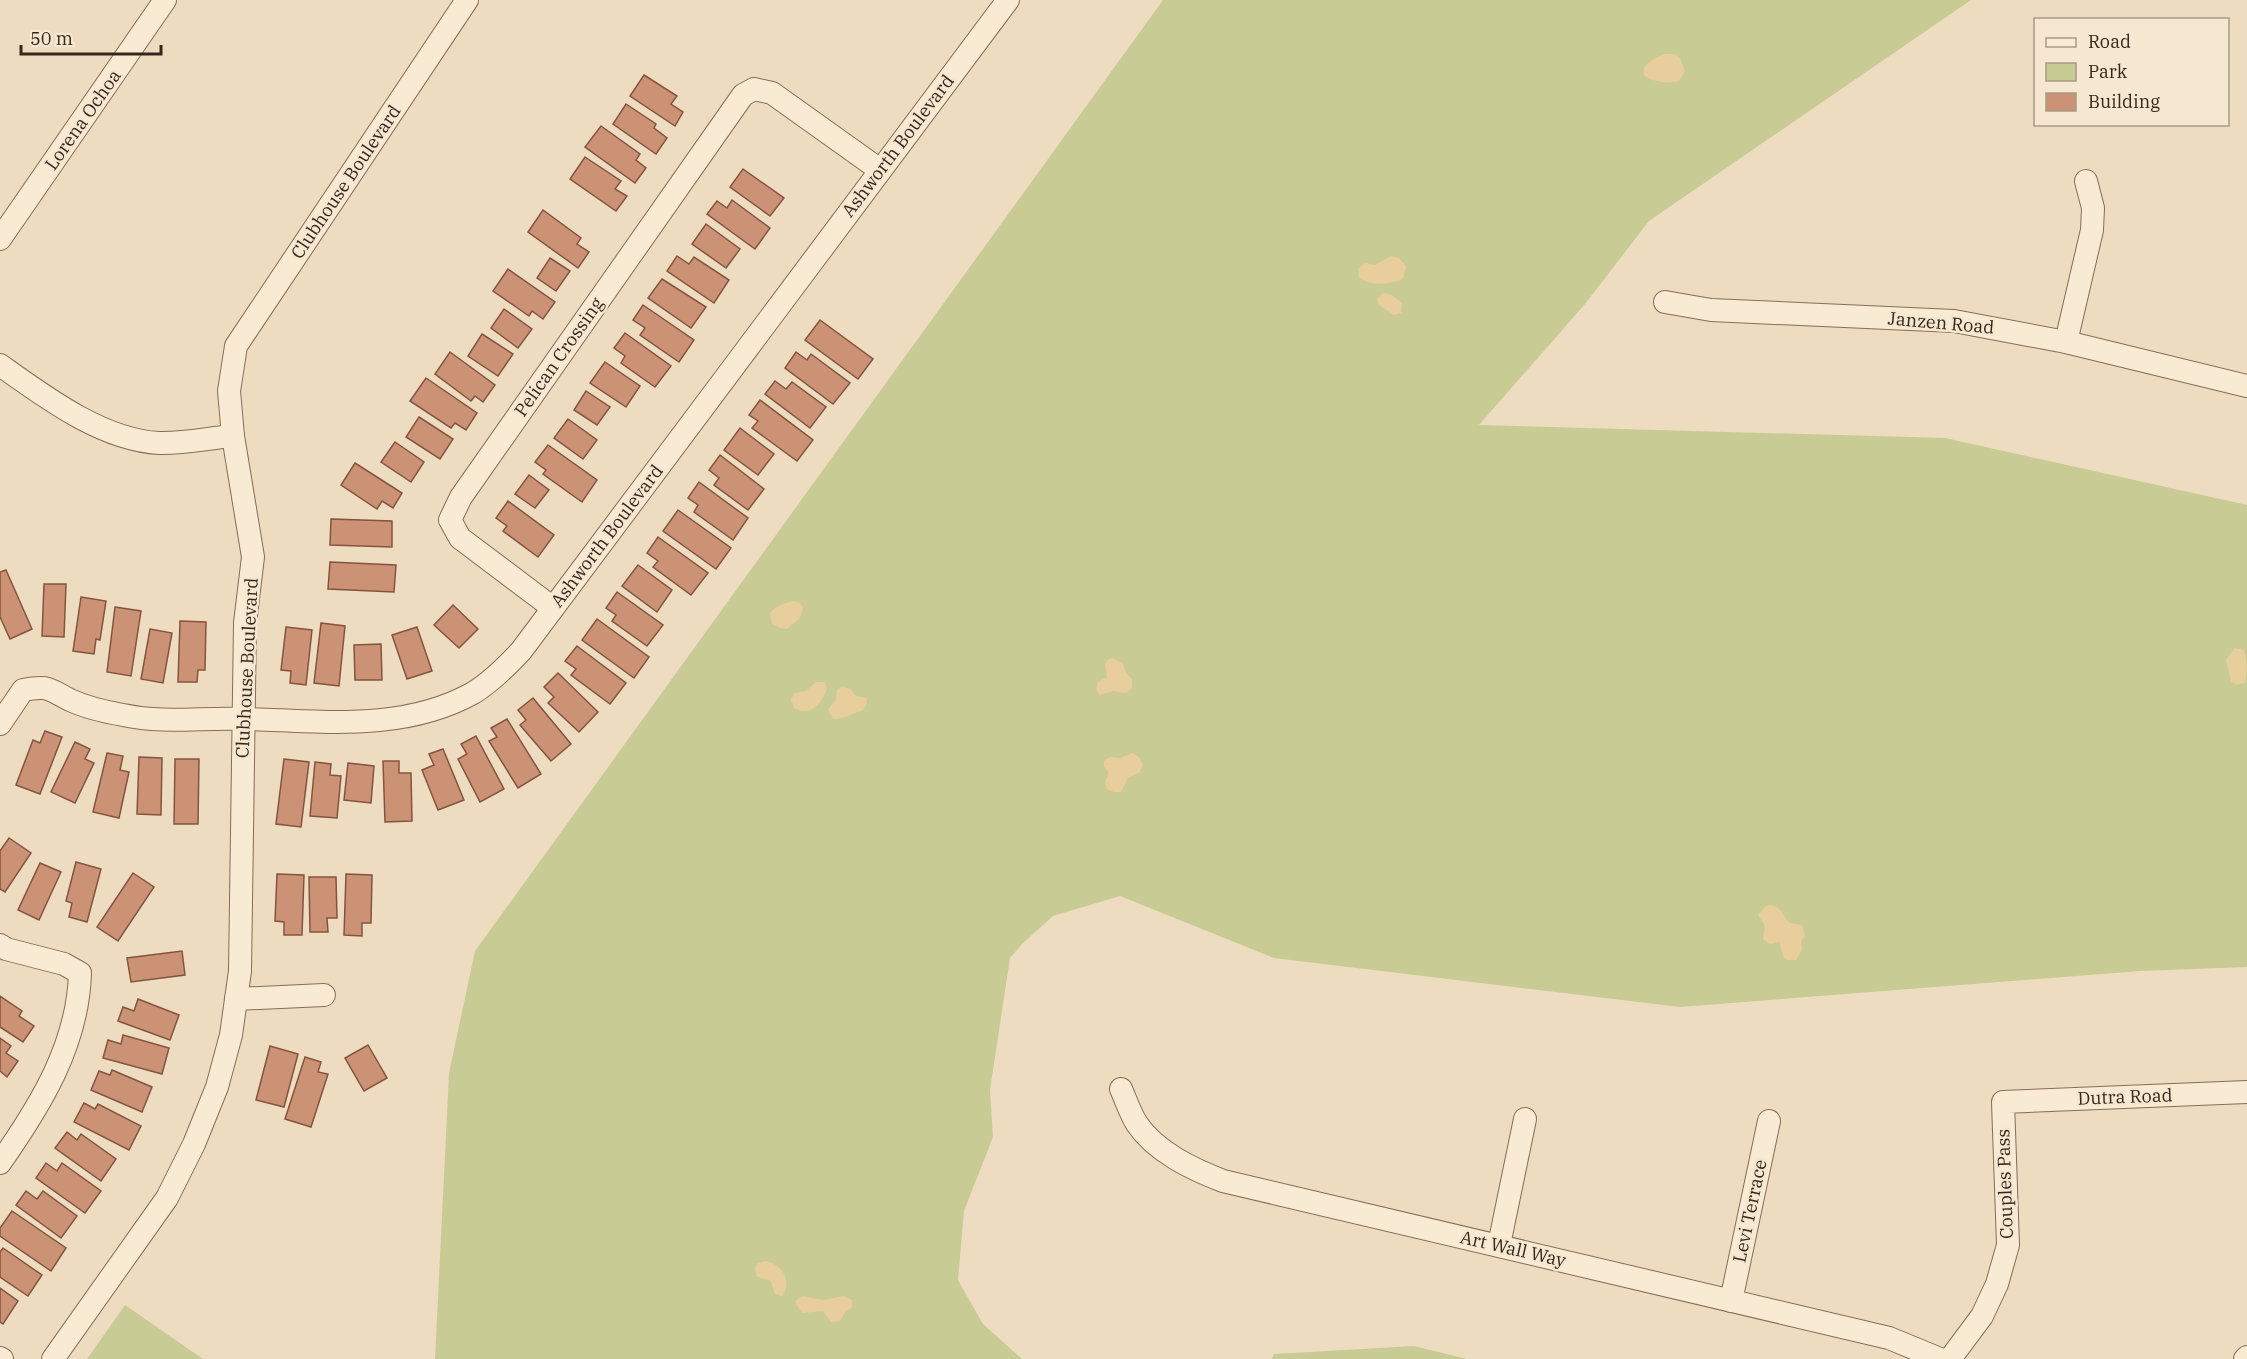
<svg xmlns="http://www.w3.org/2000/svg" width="2247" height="1359" font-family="'IBM Plex Serif',serif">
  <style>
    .green { fill: #c9cb94 }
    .sand { fill: #e9ce9d }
    .building { fill: #cb9276; stroke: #85543e; stroke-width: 1.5 }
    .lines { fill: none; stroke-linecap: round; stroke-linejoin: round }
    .minor-casing { stroke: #866d58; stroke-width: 24 }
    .minor { stroke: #f8ead3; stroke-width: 22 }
    .labels { text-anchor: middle; stroke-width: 5; stroke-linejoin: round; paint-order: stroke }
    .street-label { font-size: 18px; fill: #36271d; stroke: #f5e7d0 }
  </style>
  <rect width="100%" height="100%" fill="#eddcc0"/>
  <g class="green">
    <polygon points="1163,0 1971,0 1649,221 1585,304 1479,425 1945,438 2247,505 2247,967 2140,971 1680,1007 1274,958 1120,896 1053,916 1022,944 1010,958 990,1090 993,1137 964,1211 958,1280 983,1324 1022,1359 435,1359 449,1073 475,951"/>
    <polygon points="125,1305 203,1359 87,1359"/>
    <polygon points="1414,1346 1467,1359 1272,1359 1274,1354"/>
  </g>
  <g class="sand">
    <path d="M1664,54H1675L1680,58L1685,71L1679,81C1668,84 1653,82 1644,75C1642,62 1655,59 1664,54Z"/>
    <path d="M1391,256L1399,258L1406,266L1403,279C1391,284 1369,287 1359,277L1358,269L1365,263L1375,265Z"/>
    <polygon points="1383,293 1392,295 1402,303 1401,313 1394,315 1379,305 1377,299"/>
    <path d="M793,601L799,602L803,607L800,618L787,629L780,628L772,624L770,614C774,606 784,604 793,601Z"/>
    <path d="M2235,648L2244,650C2247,658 2247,675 2245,683L2236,685L2231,681L2226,660Z"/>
    <polygon points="1113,658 1123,664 1126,673 1132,679 1132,688 1126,693 1113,691 1099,695 1096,688 1098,682 1107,677 1105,664 1109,659"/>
    <path d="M816,682H824L827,688C823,703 810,717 794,708L791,699L795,693L806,691Z"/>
    <path d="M842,687L850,689L856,696L866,698L867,704L863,710C855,713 841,720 833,719L828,710L836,699L837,690Z"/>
    <polygon points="1133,753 1139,757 1143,764 1140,772 1128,778 1121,792 1114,792 1107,789 1105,782 1109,773 1104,766 1104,761 1110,757 1120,758"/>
    <path d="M1766,906C1782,903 1781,916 1790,923L1802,925L1805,936L1801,941L1802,950L1796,960H1787L1784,958L1779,942L1770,944L1763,939L1765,926L1758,915Z"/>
    <path d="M765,1261C782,1263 793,1282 782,1296L775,1294C768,1274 775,1284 757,1276L755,1268L757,1264Z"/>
    <polygon points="802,1296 823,1300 844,1296 852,1300 852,1307 845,1312 840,1321 831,1322 823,1311 802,1313 795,1302"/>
  </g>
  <g class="building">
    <polygon points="644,75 677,96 671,104 683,112 675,126 630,96"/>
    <polygon points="626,104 656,124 654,128 667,138 656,154 613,124"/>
    <polygon points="601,126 640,154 636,160 646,168 635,183 585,147"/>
    <polygon points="585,157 621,181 615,189 627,196 616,211 570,179"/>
    <polygon points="743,169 784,198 770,216 730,187"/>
    <polygon points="732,200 770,228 755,249 707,214 717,201 727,208"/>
    <polygon points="543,210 581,238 577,244 589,252 578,268 528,232"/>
    <polygon points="706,224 740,249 726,268 692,244"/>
    <polygon points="677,256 689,264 694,257 729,280 714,303 667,271"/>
    <polygon points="550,258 570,271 556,291 537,278"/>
    <polygon points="508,269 555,302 543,319 532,311 529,316 493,291"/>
    <polygon points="662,279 706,307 691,328 648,298"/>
    <polygon points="643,305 694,340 679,362 640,335 645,328 633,320"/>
    <polygon points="504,309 532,329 518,348 491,328"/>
    <polygon points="820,320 873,359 858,379 805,340"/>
    <polygon points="625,333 671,366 655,387 621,363 625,356 614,348"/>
    <polygon points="482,334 513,354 498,376 468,356"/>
    <polygon points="450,352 495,385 483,402 475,396 471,401 435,374"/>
    <polygon points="796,352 807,360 811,354 850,383 833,404 785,368"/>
    <polygon points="605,362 640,386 626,407 590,383"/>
    <polygon points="426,378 477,413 466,430 455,423 451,428 410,401"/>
    <polygon points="775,381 786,389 792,382 826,407 810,428 765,394"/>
    <polygon points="586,391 610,407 597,425 574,410"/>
    <polygon points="760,400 813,440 797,461 752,428 758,421 749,415"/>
    <polygon points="419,417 453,439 440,459 406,437"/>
    <polygon points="568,419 597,440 583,459 554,438"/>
    <polygon points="740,428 774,454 758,475 724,450"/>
    <polygon points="395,442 424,462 411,482 381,462"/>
    <polygon points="548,445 597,480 582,502 543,474 546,470 535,462"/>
    <polygon points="720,455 764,489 748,510 714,485 719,478 709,470"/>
    <polygon points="355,463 402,493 393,508 382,501 377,509 341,485"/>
    <polygon points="529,475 549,490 535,508 515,494"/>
    <polygon points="699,482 748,518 733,540 694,512 698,505 688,498"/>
    <polygon points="508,501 554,535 538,557 503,531 507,526 496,518"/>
    <polygon points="678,510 731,548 716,569 663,531"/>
    <polygon points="331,519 392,521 392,547 330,545"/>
    <polygon points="658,537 708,573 691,595 653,567 658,561 647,553"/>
    <polygon points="330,562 396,565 394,592 328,589"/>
    <polygon points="638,565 672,590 657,612 622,586"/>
    <polygon points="6,570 32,629 10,639 0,617 0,572"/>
    <polygon points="44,584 66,584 64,637 42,636"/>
    <polygon points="617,592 663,625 647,646 612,621 616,615 606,608"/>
    <polygon points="81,597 106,601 100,640 96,639 94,654 73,651"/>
    <polygon points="453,605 478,629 459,648 434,625"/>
    <polygon points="115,607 141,611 131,676 107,672"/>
    <polygon points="597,619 649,657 634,678 582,640"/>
    <polygon points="180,621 206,622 205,670 198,670 197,682 178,682"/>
    <polygon points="321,623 345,626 339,686 314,683"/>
    <polygon points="286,627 312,630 306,685 290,683 291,671 281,670"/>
    <polygon points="417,627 432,671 407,679 392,635"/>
    <polygon points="150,629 172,633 163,683 141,679"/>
    <polygon points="381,644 382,680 355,680 354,645"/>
    <polygon points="577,646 626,683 610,704 571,675 576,669 565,661"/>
    <polygon points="558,673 598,712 579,732 548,703 554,697 544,687"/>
    <polygon points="533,698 571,744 551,761 520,725 526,720 518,710"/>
    <polygon points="507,719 541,774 518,788 489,741 497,737 491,728"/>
    <polygon points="45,731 62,737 40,794 16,785 33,740 40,743"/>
    <polygon points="476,736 504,789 480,802 458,759 467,754 461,744"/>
    <polygon points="75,742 90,749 85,759 94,763 75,803 51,792"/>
    <polygon points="443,749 464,800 438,810 422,770 434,765 429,754"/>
    <polygon points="107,753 123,756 120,770 129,772 119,818 93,812"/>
    <polygon points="139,757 162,758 161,815 137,814"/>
    <polygon points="175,759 199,759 198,824 174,824"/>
    <polygon points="284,759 309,762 301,827 276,824"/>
    <polygon points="383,761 399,761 399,773 411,773 412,821 385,822"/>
    <polygon points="315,762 331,764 330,775 341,776 337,818 310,816"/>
    <polygon points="348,763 374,766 371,803 344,800"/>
    <polygon points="9,838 31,853 5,892 0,889 0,851"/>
    <polygon points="76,862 101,869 87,922 69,917 72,903 66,901"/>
    <polygon points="40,863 61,872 39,920 18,910"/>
    <polygon points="133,873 154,887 118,941 97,927"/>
    <polygon points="277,874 304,875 302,935 284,935 284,922 275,921"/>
    <polygon points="346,874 372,875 371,923 362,923 362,936 344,935"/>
    <polygon points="309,877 336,877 337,918 327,918 328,932 310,932"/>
    <polygon points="182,951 185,975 131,982 127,958"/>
    <polygon points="0,996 22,1011 19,1016 34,1026 23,1042 0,1027"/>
    <polygon points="138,999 179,1015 170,1040 118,1021 123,1007 134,1011"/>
    <polygon points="123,1035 169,1048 162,1074 103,1058 108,1040 121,1044"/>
    <polygon points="0,1038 11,1046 6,1053 18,1061 7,1077 0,1071"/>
    <polygon points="368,1045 387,1078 364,1091 345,1058"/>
    <polygon points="270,1046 298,1054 284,1107 256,1100"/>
    <polygon points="305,1057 321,1062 318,1072 328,1074 311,1127 285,1119"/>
    <polygon points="112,1070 152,1087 142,1112 91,1090 99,1071 110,1075"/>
    <polygon points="84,1103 95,1109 98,1104 141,1126 129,1150 74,1122"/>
    <polygon points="67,1132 77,1140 81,1134 116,1159 101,1181 55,1148"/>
    <polygon points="46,1163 57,1171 62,1163 101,1191 85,1213 36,1178"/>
    <polygon points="26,1191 37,1199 43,1191 77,1216 61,1238 16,1205"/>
    <polygon points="12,1211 66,1248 51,1271 0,1236 0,1228"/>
    <polygon points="3,1248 42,1275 28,1296 0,1277 0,1252"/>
    <polygon points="0,1288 18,1301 3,1324 0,1322"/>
  </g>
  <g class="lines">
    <defs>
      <g id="minor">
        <polyline points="0,239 165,0"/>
        <polyline points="1665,302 1711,310 1954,321 2066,342 2247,386"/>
        <polyline points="2066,342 2092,230 2093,208 2086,181"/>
        <path d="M0,365C45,397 102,440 159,443C183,444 209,438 233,436"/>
        <polyline points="553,608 460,538 450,520 461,497 743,95 754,89 772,93 880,170"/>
        <path d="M0,724L23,690C49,685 48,689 70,700C85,707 106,712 123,715C166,724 202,717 245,719C322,721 403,732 473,693C491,682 507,666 521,651L1008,0"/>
        <path d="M0,945L6,949L64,964L80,973C78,1045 40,1106 0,1163"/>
        <polyline points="236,999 324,995"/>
        <path d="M1121,1089C1126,1100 1130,1113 1137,1124C1156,1152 1192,1169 1223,1181L1889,1338L1940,1359"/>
        <polyline points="1499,1245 1525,1119"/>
        <polyline points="1731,1301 1769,1121"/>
        <polyline points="0,1358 2,1359"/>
        <polyline points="53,1359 167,1198 194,1144 217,1087 231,1035 240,971 245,623 253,557 233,436 229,391 236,346 467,0"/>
        <polyline points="1950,1359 1982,1316 1997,1284 2008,1245 2003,1102 2247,1092"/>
        <polyline points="2245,1359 2247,1357"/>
      </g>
    </defs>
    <use href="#minor" class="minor-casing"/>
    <use href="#minor" class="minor"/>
  </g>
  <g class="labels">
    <g class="street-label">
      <text transform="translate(83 120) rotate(-55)" y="6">Lorena Ochoa</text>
      <text transform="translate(898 146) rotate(-53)" y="6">Ashworth Boulevard</text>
      <text transform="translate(346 182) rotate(-56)" y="6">Clubhouse Boulevard</text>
      <text transform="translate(1941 323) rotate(5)" y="6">Janzen Road</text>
      <text transform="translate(559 357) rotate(-55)" y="6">Pelican Crossing</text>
      <text transform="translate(607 536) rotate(-53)" y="6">Ashworth Boulevard</text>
      <text transform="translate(247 668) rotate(-87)" y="6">Clubhouse Boulevard</text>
      <text transform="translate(2125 1097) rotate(-2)" y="6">Dutra Road</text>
      <text transform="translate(2005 1184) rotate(-92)" y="6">Couples Pass</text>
      <text transform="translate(1750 1211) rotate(-78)" y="6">Levi Terrace</text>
      <text transform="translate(1513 1249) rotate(13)" y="6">Art Wall Way</text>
    </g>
  </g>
  <rect x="2034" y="18" width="195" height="108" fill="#f5e7d0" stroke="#a99a88" stroke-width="1.5"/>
  <rect x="2046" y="38" width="30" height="9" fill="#f8ead3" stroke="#a99a88" stroke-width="1.5"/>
  <text x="2088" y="48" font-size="18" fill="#36271d">Road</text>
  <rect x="2046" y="63" width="30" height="18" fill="#c9cb94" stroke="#a99a88" stroke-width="1.5"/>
  <text x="2088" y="78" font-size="18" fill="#36271d">Park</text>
  <rect x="2046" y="93" width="30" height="18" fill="#cb9276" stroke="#a99a88" stroke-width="1.5"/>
  <text x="2088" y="108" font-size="18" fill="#36271d">Building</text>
  <path d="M21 45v9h140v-9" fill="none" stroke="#36271d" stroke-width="3"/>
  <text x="30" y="45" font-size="18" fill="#36271d" stroke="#f5e7d0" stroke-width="4.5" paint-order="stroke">50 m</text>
</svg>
